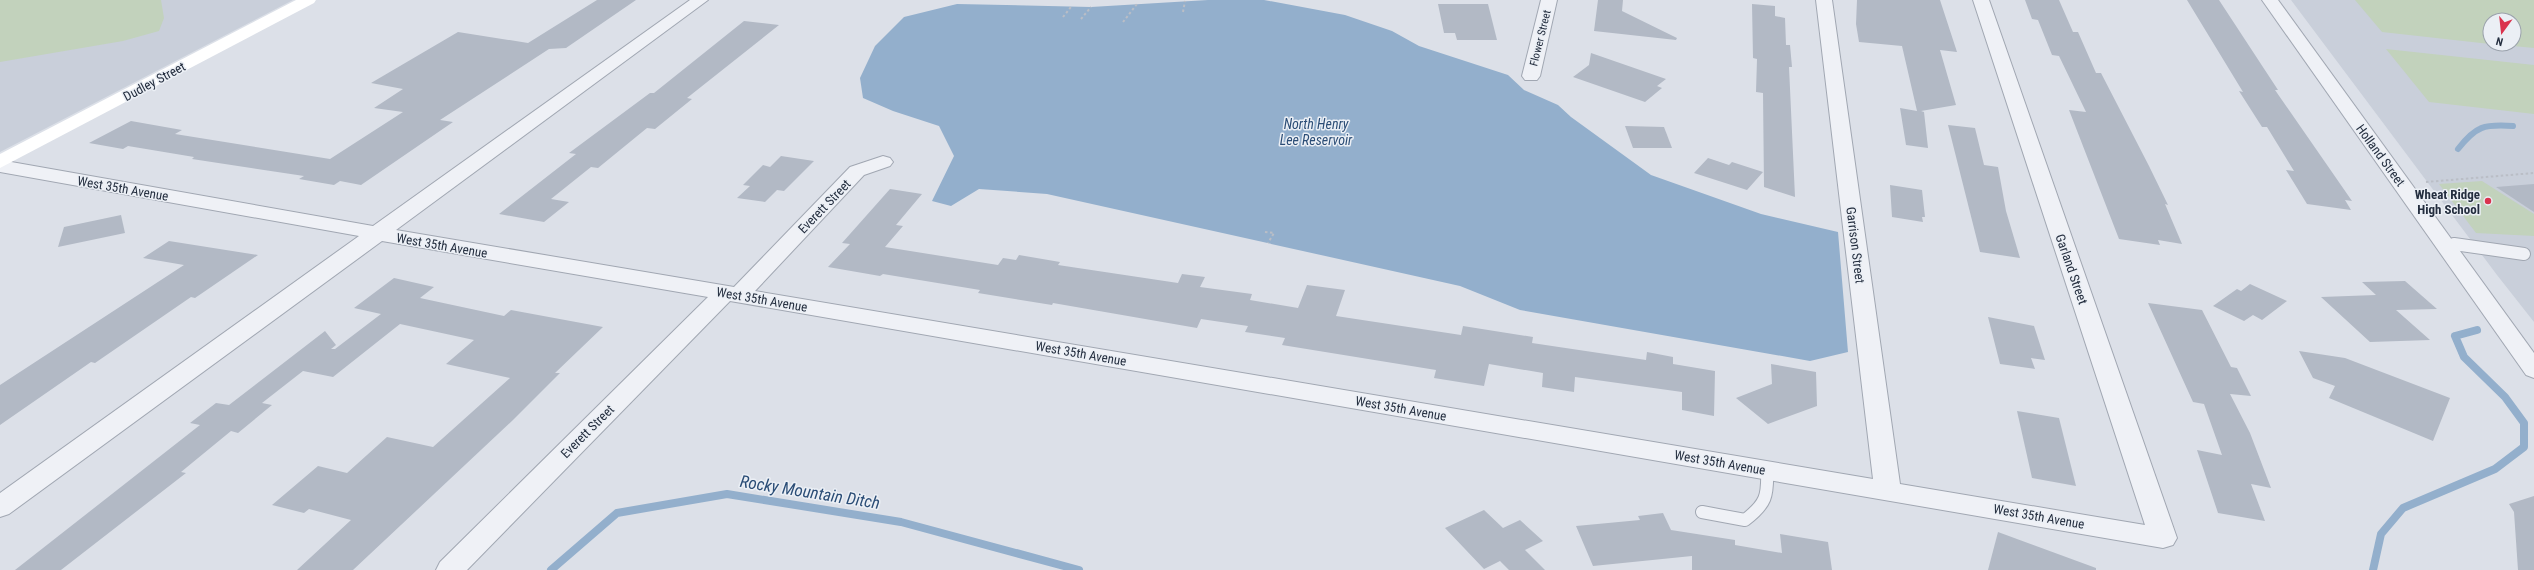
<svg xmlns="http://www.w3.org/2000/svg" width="2534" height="570" font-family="'Roboto Condensed',sans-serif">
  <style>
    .built { fill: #c9cfda; fill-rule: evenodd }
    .green { fill: #c2d2bc }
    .water { fill: #93afcc }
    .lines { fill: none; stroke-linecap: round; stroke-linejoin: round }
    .stream-far1 { stroke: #93afcc; stroke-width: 6 }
    .stream { stroke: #93afcc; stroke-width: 8 }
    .building { fill: #b2b9c5 }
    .lane-far1-casing { stroke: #a1a7b2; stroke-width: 10 }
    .lane-casing { stroke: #a1a7b2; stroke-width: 14 }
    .street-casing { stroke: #a1a7b2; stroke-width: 2 }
    .path { stroke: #babec6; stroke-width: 2; stroke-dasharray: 2.5 2.5; stroke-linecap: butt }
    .lane-far1 { stroke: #eff1f6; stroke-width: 9 }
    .lane { stroke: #eff1f6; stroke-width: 12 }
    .street { fill: #eff1f6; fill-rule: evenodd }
    .secondary { fill: #fff; fill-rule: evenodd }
    .poi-dot { fill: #da334e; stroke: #ebeff5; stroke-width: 1.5 }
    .labels { text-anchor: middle; stroke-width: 3; stroke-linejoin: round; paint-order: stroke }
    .far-street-label { font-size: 11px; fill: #242e3f; stroke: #ebeff5 }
    .street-label { font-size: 13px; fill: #242e3f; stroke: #ebeff5 }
    .poi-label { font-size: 13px; font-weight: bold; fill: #242e3f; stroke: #ebeff5; text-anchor: end }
    .water-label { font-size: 14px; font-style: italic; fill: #2b4d76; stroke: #ebeff5 }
    .near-water-label { font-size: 17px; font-style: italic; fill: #2b4d76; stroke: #ebeff5 }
  </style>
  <rect width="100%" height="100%" fill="#dce0e8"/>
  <g class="built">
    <polygon points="0,0 293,0 0,152"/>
    <path d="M2291,0H2534V322L2497,275ZM2490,20H2514V44H2490Z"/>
  </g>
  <g class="green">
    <polygon points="0,0 161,0 164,18 159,31 123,41 0,62"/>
    <polygon points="2355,0 2534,0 2534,48 2492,44 2514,44 2514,20 2490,20 2490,44 2382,32"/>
    <polygon points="2386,49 2534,65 2534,114 2429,102"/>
    <polygon points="2482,181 2534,214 2534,236 2476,233 2439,184"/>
  </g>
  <polygon class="water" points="1208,0 1264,0 1345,15 1392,31 1419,46 1508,75 1524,90 1558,105 1571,117 1651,175 1761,214 1838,232 1848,352 1810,361 1520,310 1460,286 1047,194 979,189 951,206 932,201 954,156 939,126 893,111 863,98 860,78 875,46 904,17 957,4 1091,7"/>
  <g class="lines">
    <path class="stream-far1" d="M2458,149C2476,126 2484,124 2513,126"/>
    <g class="stream">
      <polyline points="551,570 617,513 727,494 901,522 1079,570"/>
      <polyline points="2373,570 2381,534 2403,508 2495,469 2524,447 2524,423 2505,397 2464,357 2455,336 2477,330"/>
    </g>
  </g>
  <g class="building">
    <polygon points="597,0 636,0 566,48 549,49 440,120 453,122 361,185 340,181 334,185 299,179 304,176 192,159 194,157 128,146 123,149 89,143 131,121 182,130 175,134 330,159 403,112 374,108 403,89 371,83 458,32 528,43"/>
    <polygon points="1598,0 1623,0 1622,11 1677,38 1676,40 1594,31"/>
    <polygon points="1857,0 1940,0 1957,52 1940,50 1956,105 1921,111 1924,112 1928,148 1906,145 1900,108 1917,111 1902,46 1859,42 1856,24"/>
    <polygon points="2025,0 2059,0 2073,32 2078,32 2096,73 2101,73 2149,166 2168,205 2165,204 2182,244 2158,240 2160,245 2119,239 2069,110 2086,112 2059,56 2052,55 2038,20 2032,19"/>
    <polygon points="2187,0 2219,0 2278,90 2275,90 2352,201 2345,200 2351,210 2307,204 2286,170 2294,171 2267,127 2262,127 2239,91 2243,92"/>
    <polygon points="1438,4 1488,4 1497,40 1457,40 1455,33 1444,33"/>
    <polygon points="1752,4 1775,6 1775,16 1785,18 1786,45 1790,45 1792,67 1789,67 1795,197 1764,187 1763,93 1756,92 1757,59 1753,58"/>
    <polygon points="744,21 779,25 687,98 692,99 655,129 647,128 598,168 591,167 551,199 569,202 544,222 499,214 576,154 569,153 650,93 654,93"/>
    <polygon points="1591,53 1666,79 1657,86 1662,88 1645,102 1573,77 1589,65"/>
    <polygon points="1948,125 1975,128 1984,165 1998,167 2006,211 2020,258 1980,252"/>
    <polygon points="1625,126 1664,127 1672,148 1633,148"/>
    <polygon points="781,156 814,161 784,191 777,190 765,202 737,198 750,186 743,185 763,165 770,167"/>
    <polygon points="1708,158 1729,165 1732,162 1763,172 1747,190 1694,173"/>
    <polygon points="2534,184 2534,212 2496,187"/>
    <polygon points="1890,185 1922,190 1925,217 1922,217 1923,222 1892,217"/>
    <polygon points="890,189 922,194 896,225 903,226 885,247 998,265 1003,258 1016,260 1019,255 1060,262 1058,265 1178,283 1182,274 1205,277 1200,287 1252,294 1250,300 1298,308 1307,285 1345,290 1336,316 1461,335 1463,326 1533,337 1532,343 1646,360 1647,352 1673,357 1673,364 1715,371 1714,416 1682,410 1682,392 1575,377 1574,392 1542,387 1543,373 1489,364 1484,386 1434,378 1436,370 1282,345 1285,338 1245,332 1248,326 1201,319 1197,328 1053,303 1052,305 978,293 980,290 883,274 880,276 828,267 850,244 842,243"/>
    <polygon points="121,215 125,233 58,247 64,227"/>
    <polygon points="169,241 258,255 195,298 191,297 95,363 91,362 0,425 0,385 184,265 143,258"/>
    <polygon points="394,278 434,287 420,298 504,316 511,310 603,327 555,373 560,373 513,420 353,570 297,570 351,520 309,509 304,513 272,505 318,466 347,473 387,437 433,447 510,378 446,364 474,340 400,324 333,377 303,371 262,403 272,405 238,433 231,431 181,472 186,473 61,570 15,570 200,425 190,423 216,403 229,405 325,331 336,345 331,349 335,349 381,314 354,308"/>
    <polygon points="2405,281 2437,309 2396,310 2430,340 2370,342 2321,297 2376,295 2362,282"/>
    <polygon points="2250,284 2287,301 2262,320 2253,315 2244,321 2213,306 2237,289 2241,291"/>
    <polygon points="2148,303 2202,310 2231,367 2237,368 2251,396 2230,394 2250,433 2271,488 2251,484 2265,521 2218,513 2197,450 2222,455 2204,404 2193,402"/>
    <polygon points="1988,317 2034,326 2045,360 2031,358 2035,369 2000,364"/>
    <polygon points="2299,351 2345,358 2450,398 2433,441 2329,398 2335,386 2313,378"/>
    <polygon points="1771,364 1816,372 1817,406 1768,424 1736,398 1772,384"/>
    <polygon points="2017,411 2059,418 2076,486 2032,478"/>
    <polygon points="2534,496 2534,570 2518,570 2514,512 2509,504"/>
    <polygon points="1484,510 1503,528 1520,520 1543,541 1525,550 1545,570 1509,570 1500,561 1484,569 1445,528"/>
    <polygon points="1663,513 1671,530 1735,540 1735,545 1782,553 1780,534 1828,542 1832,570 1692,570 1692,556 1593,566 1576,526 1640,520 1638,516"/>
    <polygon points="1998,532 2096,568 2096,570 1988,570"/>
  </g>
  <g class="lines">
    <defs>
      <polyline id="lane-far1" points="2444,243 2461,245"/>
      <g id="lane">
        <polyline points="2454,244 2524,254"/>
        <path d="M1702,512L1745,520C1766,504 1768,496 1767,470"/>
      </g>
      <g id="street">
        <polygon points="690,0 708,0 396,230 734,287 850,167 883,156 890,158 893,162 890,166 864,175 755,291 1873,479 1816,0 1832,0 1900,484 2145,525 1973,0 1989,0 2177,538 2173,545 2163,548 730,301 467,570 436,570 440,562 708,297 382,241 9,514 0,517 0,493 359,236 0,172 0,160 373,226"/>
        <polygon points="1541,0 1557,0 1540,76 1537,80 1525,80 1522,76"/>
        <polygon points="2262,0 2278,0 2534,353 2534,378 2526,375"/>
      </g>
    </defs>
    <use href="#lane-far1" class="lane-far1-casing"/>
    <use href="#lane" class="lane-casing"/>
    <use href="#street" class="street-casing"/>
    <g class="path">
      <polyline points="1183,12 1185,1"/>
      <polyline points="1063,17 1071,7"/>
      <polyline points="1081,19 1091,7"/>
      <polyline points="1123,22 1137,4"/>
      <polyline points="2426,182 2534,173"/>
      <polyline points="1265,232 1274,233 1268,243"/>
    </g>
    <use href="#lane-far1" class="lane-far1"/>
    <use href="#lane" class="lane"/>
    <use href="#street" class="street"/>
    <polygon class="secondary" points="296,0 316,0 314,3 0,168 0,154"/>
  </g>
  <circle class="poi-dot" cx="2488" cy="201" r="4"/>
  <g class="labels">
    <g class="far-street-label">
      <text transform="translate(1540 38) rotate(-76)" y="4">Flower Street</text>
    </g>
    <g class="street-label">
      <text transform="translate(154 81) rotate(-28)" y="5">Dudley Street</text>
      <text transform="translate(2381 155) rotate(54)" y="5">Holland Street</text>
      <text transform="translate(123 188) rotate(10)" y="5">West 35th Avenue</text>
      <text transform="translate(824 206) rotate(-46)" y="5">Everett Street</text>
      <text transform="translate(442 245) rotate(10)" y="5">West 35th Avenue</text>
      <text transform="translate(1856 245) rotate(83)" y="5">Garrison Street</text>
      <text transform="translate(2072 269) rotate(71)" y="5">Garland Street</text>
      <text transform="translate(762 299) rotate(10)" y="5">West 35th Avenue</text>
      <text transform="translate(1081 353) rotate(10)" y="5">West 35th Avenue</text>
      <text transform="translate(1401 408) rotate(10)" y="5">West 35th Avenue</text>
      <text transform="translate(587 431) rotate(-45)" y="5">Everett Street</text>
      <text transform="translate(1720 462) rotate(10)" y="5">West 35th Avenue</text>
      <text transform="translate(2039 516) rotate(10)" y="5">West 35th Avenue</text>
    </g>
    <g class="poi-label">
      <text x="2480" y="199">Wheat Ridge<tspan x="2480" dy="15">High School</tspan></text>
    </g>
    <g class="water-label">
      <text x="1316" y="129">North Henry<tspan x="1316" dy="16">Lee Reservoir</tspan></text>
    </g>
    <g class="near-water-label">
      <text transform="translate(810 492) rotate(9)" y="6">Rocky Mountain Ditch</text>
    </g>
  </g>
  <g transform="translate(2502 32) rotate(195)"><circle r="19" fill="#ebeff5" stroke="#9ba2ac"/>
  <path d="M0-3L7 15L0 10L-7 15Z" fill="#da334e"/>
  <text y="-6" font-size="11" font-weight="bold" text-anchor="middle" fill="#242e3f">N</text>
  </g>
</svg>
